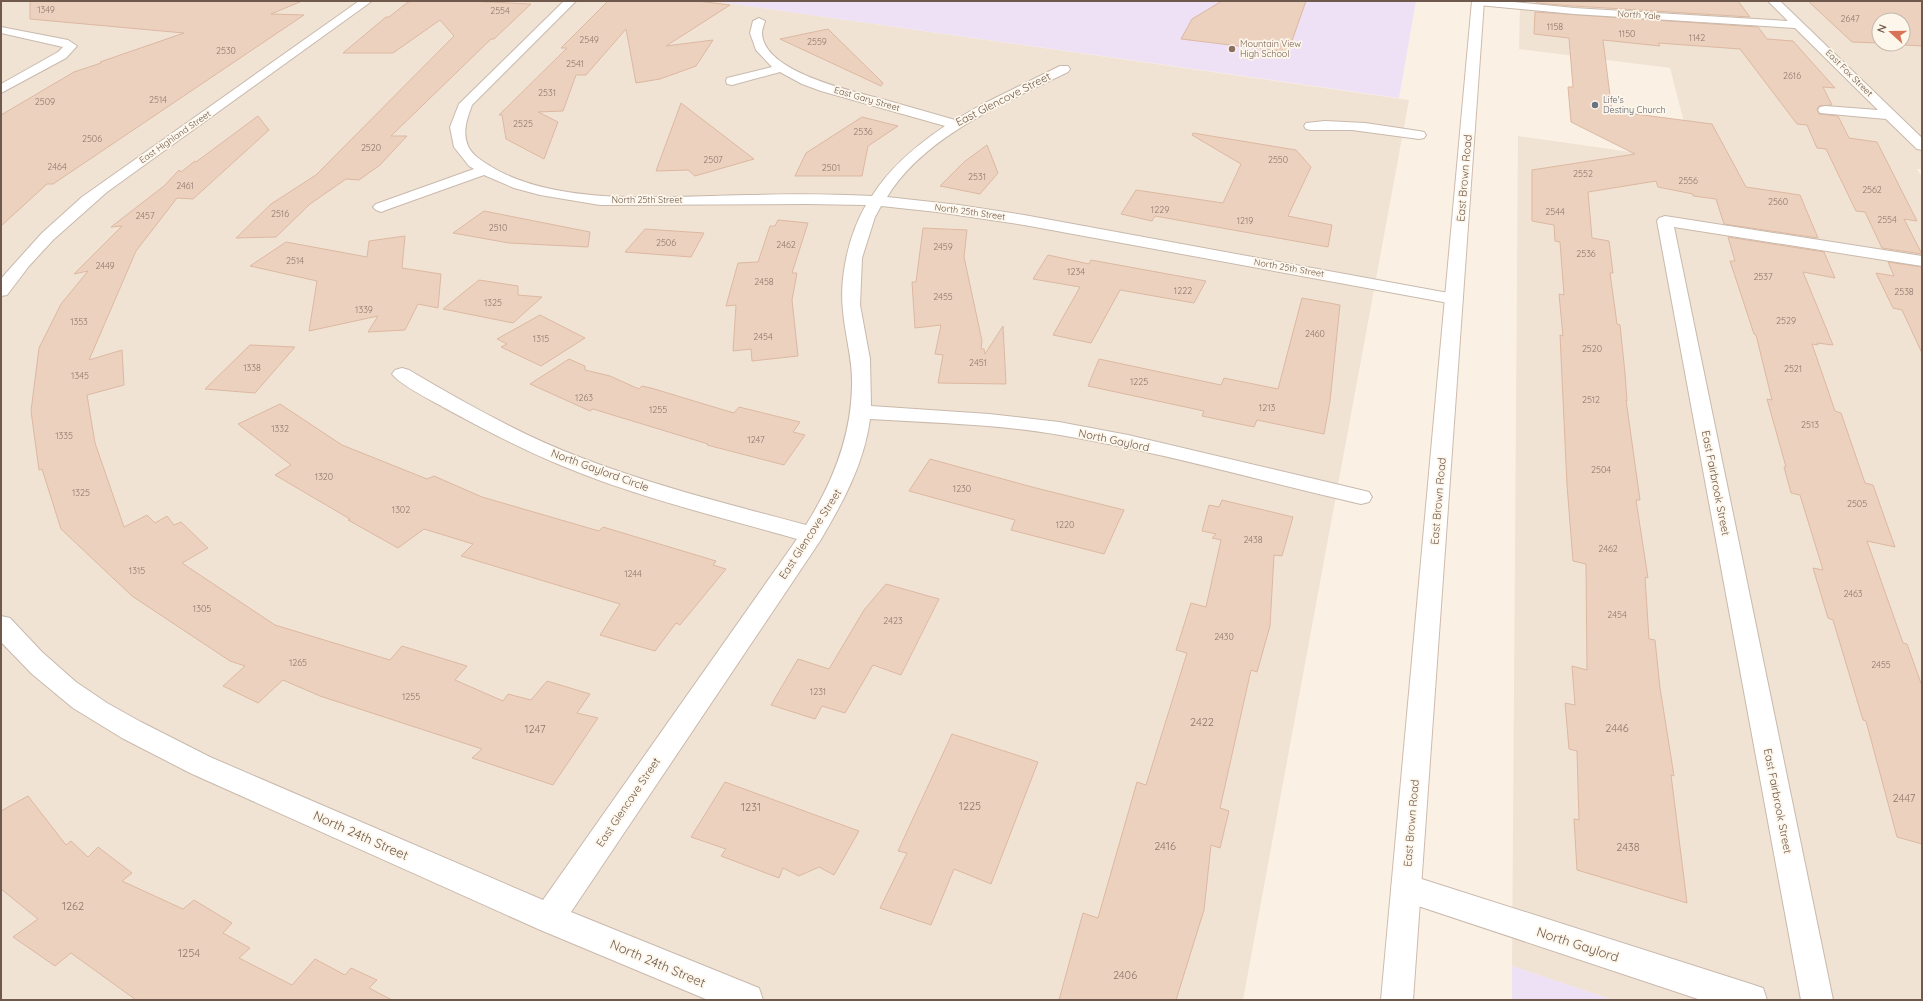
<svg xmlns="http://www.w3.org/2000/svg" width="1923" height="1001" font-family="Quicksand,sans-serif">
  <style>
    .residential { fill: #f0e3d4; fill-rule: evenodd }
    .education { fill: #eee1f6 }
    .building { fill: #ecd1bf; stroke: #ddb8a1 }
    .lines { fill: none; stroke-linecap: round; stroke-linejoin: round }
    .street-casing { stroke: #c9b9ac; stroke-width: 2 }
    .secondary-casing { stroke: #cebbad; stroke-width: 2 }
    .street { fill: #fff; fill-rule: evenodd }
    .secondary { fill: #fff; fill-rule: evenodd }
    .education-dot { fill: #8d6e63; stroke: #fdf6ea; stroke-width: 1.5 }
    .worship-dot { fill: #6b7280; stroke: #fdf6ea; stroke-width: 1.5 }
    .labels { text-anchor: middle; stroke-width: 3.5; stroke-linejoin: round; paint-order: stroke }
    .number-label { font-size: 9px; fill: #8e776a }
    .far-street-label { font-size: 9px; fill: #6f594d; stroke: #fdf6ea }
    .far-education-label { font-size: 9px; fill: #785e54; stroke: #fdf6ea; text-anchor: start }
    .far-worship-label { font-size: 9px; fill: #5b616d; stroke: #fdf6ea; text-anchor: start }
    .street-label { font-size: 11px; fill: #6f594d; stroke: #fdf6ea }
    .near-number-label { font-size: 11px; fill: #8e776a }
    .near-street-label { font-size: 13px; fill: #6f594d; stroke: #fdf6ea }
  </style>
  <rect width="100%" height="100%" fill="#faf1e4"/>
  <g class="residential">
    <polygon points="1,1 713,1 1409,100 1243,1000 1,1000"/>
    <path d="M1520,1H1922V169H1917L1922,177V1000H1613L1512,966L1518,136L1694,161L1670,68L1519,49ZM1879,20H1903V44H1879Z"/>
  </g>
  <g class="education">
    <polygon points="713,1 1416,1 1399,98"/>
    <polygon points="1512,966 1613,1000 1512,1000"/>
  </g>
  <g class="building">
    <polygon points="30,1 302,1 271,14 304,15 53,184 47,184 1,226 1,115 74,72 101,63 100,62 184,33 30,19"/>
    <polygon points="415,1 466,1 531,4 494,39 491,39 391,136 407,136 380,165 359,180 346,179 310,204 276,237 236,238 271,204 316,175 454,36 440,20 393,53 343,53 386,17 389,17 408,2"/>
    <polygon points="608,1 697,1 730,5 666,46 713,40 696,66 660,79 636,83 626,29 586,75 576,75 563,111 538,112 558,122 544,159 506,139 502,115 499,115 567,48 561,48"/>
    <polygon points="1222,1 1306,1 1288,52 1181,39 1192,19"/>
    <polygon points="1536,1 1738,1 1750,17 1574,6 1536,3"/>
    <polygon points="1808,1 1922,1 1922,46 1888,44 1903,44 1903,20 1879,20 1879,43 1852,42"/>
    <polygon points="1535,12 1758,27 1767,39 1793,41 1835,88 1823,87 1832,105 1819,106 1817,109 1819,114 1838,116 1849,138 1877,142 1917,221 1904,219 1922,254 1882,248 1865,212 1856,211 1826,149 1817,148 1807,125 1797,124 1740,49 1658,43 1660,46 1603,40 1612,111 1712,124 1746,187 1800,195 1818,238 1724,224 1716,199 1693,196 1693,194 1658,187 1656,181 1588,192 1592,238 1609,241 1613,273 1610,273 1617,324 1620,325 1625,373 1627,401 1626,400 1640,500 1636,500 1648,578 1645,577 1649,639 1655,640 1660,688 1674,776 1671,775 1687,903 1577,870 1574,819 1579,820 1577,751 1569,749 1565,703 1575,705 1572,666 1587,670 1586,564 1573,561 1567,485 1560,335 1563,336 1559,294 1564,295 1560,242 1555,241 1554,225 1532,221 1532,170 1635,154 1571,122 1568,87 1573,87 1569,38 1534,34"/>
    <polygon points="828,29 883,83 881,86 780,39"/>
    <polygon points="681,103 754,159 695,176 688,170 656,171"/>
    <polygon points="258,116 269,130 193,199 177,198 136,251 89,360 122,350 124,385 87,395 95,443 124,527 147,515 155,523 167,516 174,525 181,522 208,548 182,563 275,625 390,660 402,646 467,666 455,680 503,701 508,694 531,700 547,681 590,694 577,713 598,718 553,785 472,758 482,749 320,696 283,680 258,703 223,686 245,666 230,661 132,596 61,529 42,469 39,470 31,411 39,348 61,304 88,271 74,274 122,226 111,227 164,186 179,170 181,172 195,161 196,162"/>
    <polygon points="862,117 898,126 868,146 862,176 795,176 806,153"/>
    <polygon points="1193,133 1296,150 1311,167 1288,216 1332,225 1328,247 1155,216 1152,221 1121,214 1136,190 1223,203 1241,164 1192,135"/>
    <polygon points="987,145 998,173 980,194 940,186 964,162"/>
    <polygon points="484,211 590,232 588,247 509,243 453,233"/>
    <polygon points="778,220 808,223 792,273 797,273 792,300 798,356 752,361 751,349 733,351 736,305 726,306 738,263 758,262 770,226 775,226"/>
    <polygon points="923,228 967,230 964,257 982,341 981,349 984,349 985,354 1003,326 1006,384 938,383 943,355 935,354 941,325 915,328 912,282 916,282"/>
    <polygon points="645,229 704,233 691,257 625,252"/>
    <polygon points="405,236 402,268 441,274 438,308 418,304 405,330 368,332 378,316 309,331 317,281 250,266 286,242 367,257 369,241"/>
    <polygon points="1728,237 1824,252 1835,278 1803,272 1833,345 1817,343 1818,345 1812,344 1835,411 1841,413 1865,483 1873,485 1895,547 1867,541 1903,643 1907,644 1922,686 1922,844 1897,837 1866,721 1863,720 1833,620 1828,618 1813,568 1823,570 1800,495 1791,493 1784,467 1786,467 1767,399 1772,400 1756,335 1754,334 1730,261 1735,261"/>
    <polygon points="1048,255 1089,264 1091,260 1206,281 1194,303 1120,290 1091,343 1053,335 1080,287 1033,279"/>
    <polygon points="1888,262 1922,267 1922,353 1902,310 1893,308 1876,273 1894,276"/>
    <polygon points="479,280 518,286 518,295 542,297 513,323 443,309"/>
    <polygon points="1302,298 1340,305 1330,401 1324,434 1257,420 1254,427 1202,416 1204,411 1088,386 1099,359 1221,385 1224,378 1278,389"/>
    <polygon points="540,315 585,338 541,366 501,347 507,344 497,339"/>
    <polygon points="250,345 295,347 255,393 205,389"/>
    <polygon points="569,359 585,366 585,370 610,376 639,389 642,386 651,388 734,413 739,407 800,422 793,432 805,435 784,465 707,445 708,444 593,409 590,411 530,384"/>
    <polygon points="280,404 342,445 427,479 434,476 482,497 599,531 603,527 716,561 713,565 726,569 680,625 676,623 655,651 600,635 620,604 461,556 473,544 424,529 398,548 348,520 350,519 275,475 291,465 238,424"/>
    <polygon points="930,459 1032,487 1124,510 1104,554 1011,530 1015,520 909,491"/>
    <polygon points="1222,500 1293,517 1282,556 1274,555 1270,626 1257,672 1251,670 1220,808 1229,811 1220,848 1211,845 1204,910 1176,1000 1059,1000 1083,913 1098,918 1137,782 1146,785 1187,653 1176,650 1191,603 1206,607 1221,540 1212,538 1216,534 1202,531 1209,505 1219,507"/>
    <polygon points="886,584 939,599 901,675 873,665 845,713 822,706 815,719 771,705 798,659 829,669 864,610"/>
    <polygon points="952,734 1038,762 991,884 954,869 931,925 880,908 907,853 898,851"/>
    <polygon points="725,782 859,831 834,875 819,867 799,876 783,868 779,878 721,856 726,849 691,837"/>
    <polygon points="28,796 66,845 71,841 88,857 98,847 132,873 122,881 183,909 194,900 232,923 223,933 250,948 239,958 292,985 315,959 345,975 351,968 377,980 369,988 392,1000 136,1000 71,953 55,966 13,937 38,919 1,889 1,811"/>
  </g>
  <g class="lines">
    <defs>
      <g id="street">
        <polygon points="359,1 372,1 107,192 53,240 29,266 7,295 1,296 1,279 6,273 42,233 82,197"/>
        <path d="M564,1H576L472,105C467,119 462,132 468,146C472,155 482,161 490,166C558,208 671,196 748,195C789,194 831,194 872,196C890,167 917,145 945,126L821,91L802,84L780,72L732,85L727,84L726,81L727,78L772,67L756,50L750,33L753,21L759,18L765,21C764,25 762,29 762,33C763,72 852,91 882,99C906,106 931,113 955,120L981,105L1060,66H1068L1070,69L1068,72C1006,102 924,136 887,197L959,205L1024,215L1454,294L1460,295L1463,299L1460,303L1454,304L1024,225L937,212L881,206L875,217L862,258L860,305L870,359L871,406L989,414L1059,422L1128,435L1361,490L1369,492L1372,497L1369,502L1361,504C1261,481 1161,452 1060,435C998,424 933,423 870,419C864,464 843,502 820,541L571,912L759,988L763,1000H708L538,929L190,773L122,738L73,708L32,674L1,642V616L10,618L42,652L76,682L107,703L141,722L210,757L543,900L797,539C720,517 640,498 565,467C523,450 483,429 443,407C431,400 400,385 392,374L395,370L402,368L409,370C465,403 521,435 582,458C655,486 731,505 806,525C833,482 851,437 852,386C853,360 845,336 843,311C839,277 849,234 866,205L807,204L600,205L540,195L514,188L484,175L386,210L381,212L376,210L373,207L376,204L474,169L469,166L454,147L450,127L459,104Z"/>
        <polygon points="1473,1 1503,1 1574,8 1788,21 1768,1 1780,1 1922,138 1922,150 1917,149 1886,119 1820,113 1818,110 1820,107 1825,106 1878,110 1795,28 1574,14 1478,5 1474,4"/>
        <polygon points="1,27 68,40 77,46 66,58 1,93 1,84 58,52 63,47 1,33"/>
        <polygon points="1325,121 1365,123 1419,131 1424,132 1426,135 1424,138 1419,139 1352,130 1311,130 1306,129 1304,126 1306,123"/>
        <polygon points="1665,216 1922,256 1922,266 1674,227 1833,1000 1801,1000 1657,221 1659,218"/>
        <polygon points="1406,874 1751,984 1763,988 1767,1000 1701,1000 1406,902 1395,898 1391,888 1395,878"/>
      </g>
      <polygon id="secondary" points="1472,1 1484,1 1413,1000 1381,1000"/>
    </defs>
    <use href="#street" class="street-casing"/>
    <use href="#secondary" class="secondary-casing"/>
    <use href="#street" class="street"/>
    <use href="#secondary" class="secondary"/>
  </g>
  <circle class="education-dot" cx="1232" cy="49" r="4"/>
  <circle class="worship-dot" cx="1595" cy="105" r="4"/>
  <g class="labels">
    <g class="number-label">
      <text x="46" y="13">1349</text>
      <text x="500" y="14">2554</text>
      <text x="1850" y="22">2647</text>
      <text x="1555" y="30">1158</text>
      <text x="1627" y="37">1150</text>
      <text x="1697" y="41">1142</text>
      <text x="589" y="43">2549</text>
      <text x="817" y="45">2559</text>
      <text x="226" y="54">2530</text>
      <text x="575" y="67">2541</text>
      <text x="1792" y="79">2616</text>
      <text x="547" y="96">2531</text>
      <text x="158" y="103">2514</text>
      <text x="45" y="105">2509</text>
      <text x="523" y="127">2525</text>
      <text x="863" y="135">2536</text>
      <text x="92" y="142">2506</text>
      <text x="371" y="151">2520</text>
      <text x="713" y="163">2507</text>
      <text x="1278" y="163">2550</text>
      <text x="57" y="170">2464</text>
      <text x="831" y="171">2501</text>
      <text x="1583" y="177">2552</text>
      <text x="977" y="180">2531</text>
      <text x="1688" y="184">2556</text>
      <text x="185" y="189">2461</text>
      <text x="1872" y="193">2562</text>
      <text x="1778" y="205">2560</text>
      <text x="1160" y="213">1229</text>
      <text x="1555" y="215">2544</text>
      <text x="280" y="217">2516</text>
      <text x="145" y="219">2457</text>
      <text x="1887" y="223">2554</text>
      <text x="1245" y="224">1219</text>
      <text x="498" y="231">2510</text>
      <text x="666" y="246">2506</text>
      <text x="786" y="248">2462</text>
      <text x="943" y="250">2459</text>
      <text x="1586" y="257">2536</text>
      <text x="295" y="264">2514</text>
      <text x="105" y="269">2449</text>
      <text x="1076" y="275">1234</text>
      <text x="1763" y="280">2537</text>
      <text x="764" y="285">2458</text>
      <text x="1183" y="294">1222</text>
      <text x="1904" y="295">2538</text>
      <text x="943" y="300">2455</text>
      <text x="493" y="306">1325</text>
      <text x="364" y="313">1339</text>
      <text x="1786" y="324">2529</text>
      <text x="79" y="325">1353</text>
      <text x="1315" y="337">2460</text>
      <text x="763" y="340">2454</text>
      <text x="541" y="342">1315</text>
      <text x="1592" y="352">2520</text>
      <text x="978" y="366">2451</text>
      <text x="252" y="371">1338</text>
      <text x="1793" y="372">2521</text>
      <text x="80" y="379">1345</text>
      <text x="1139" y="385">1225</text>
      <text x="584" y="401">1263</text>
      <text x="1591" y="403">2512</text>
      <text x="1267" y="411">1213</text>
      <text x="658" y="413">1255</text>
      <text x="1810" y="428">2513</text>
      <text x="280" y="432">1332</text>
      <text x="64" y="439">1335</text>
      <text x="756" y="443">1247</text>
      <text x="1601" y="473">2504</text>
      <text x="324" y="480">1320</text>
      <text x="962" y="492">1230</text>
      <text x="81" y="496">1325</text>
      <text x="1857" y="507">2505</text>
      <text x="401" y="513">1302</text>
      <text x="1065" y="528">1220</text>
      <text x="1253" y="543">2438</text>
      <text x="1608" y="552">2462</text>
      <text x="137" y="574">1315</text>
      <text x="633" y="577">1244</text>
      <text x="1853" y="597">2463</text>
      <text x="202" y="612">1305</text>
      <text x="1617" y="618">2454</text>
      <text x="893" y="624">2423</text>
      <text x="1224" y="640">2430</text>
      <text x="298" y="666">1265</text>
      <text x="1881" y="668">2455</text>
      <text x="818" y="695">1231</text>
      <text x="411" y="700">1255</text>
    </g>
    <g class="far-street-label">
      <text transform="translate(1639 15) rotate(4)" y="3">North Yale</text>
      <text transform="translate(1849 73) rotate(45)" y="3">East Fox Street</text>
      <text transform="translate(867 99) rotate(16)" y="3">East Gary Street</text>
      <text transform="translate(175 137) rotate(-35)" y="3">East Highland Street</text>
      <text x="647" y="203">North 25th Street</text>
      <text transform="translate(970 212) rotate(8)" y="3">North 25th Street</text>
      <text transform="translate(1289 268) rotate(10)" y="3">North 25th Street</text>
    </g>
    <g class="far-education-label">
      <text x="1240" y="47">Mountain View<tspan x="1240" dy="10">High School</tspan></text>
    </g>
    <g class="far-worship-label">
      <text x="1603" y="103">Life's<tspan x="1603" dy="10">Destiny Church</tspan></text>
    </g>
    <g class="street-label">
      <text transform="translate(1003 99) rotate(-27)" y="4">East Glencove Street</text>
      <text transform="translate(1464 178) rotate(-85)" y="4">East Brown Road</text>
      <text transform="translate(1114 440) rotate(12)" y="4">North Gaylord</text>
      <text transform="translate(600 470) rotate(20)" y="4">North Gaylord Circle</text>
      <text transform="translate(1716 483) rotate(79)" y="4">East Fairbrook Street</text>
      <text transform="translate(1438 501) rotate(-85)" y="4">East Brown Road</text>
      <text transform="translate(810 534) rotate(-57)" y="4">East Glencove Street</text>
      <text transform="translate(1778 801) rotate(79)" y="4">East Fairbrook Street</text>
      <text transform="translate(628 802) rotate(-56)" y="4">East Glencove Street</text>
      <text transform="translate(1411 823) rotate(-85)" y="4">East Brown Road</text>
    </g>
    <g class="near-number-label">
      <text x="1202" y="726">2422</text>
      <text x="1617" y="732">2446</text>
      <text x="535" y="733">1247</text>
      <text x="1904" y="802">2447</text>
      <text x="970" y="810">1225</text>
      <text x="751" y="811">1231</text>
      <text x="1165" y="850">2416</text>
      <text x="1628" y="851">2438</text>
      <text x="73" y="910">1262</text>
      <text x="189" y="957">1254</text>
      <text x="1125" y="979">2406</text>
    </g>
    <g class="near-street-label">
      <text transform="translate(361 835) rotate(24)" y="5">North 24th Street</text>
      <text transform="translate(1578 944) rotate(18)" y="5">North Gaylord</text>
      <text transform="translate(658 963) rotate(23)" y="5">North 24th Street</text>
    </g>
  </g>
  <rect width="1923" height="1001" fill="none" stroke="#6f594d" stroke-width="4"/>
  <g transform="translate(1891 32) rotate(291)"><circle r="19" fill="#fdf6ea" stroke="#c4b7ab"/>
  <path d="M0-3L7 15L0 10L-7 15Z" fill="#d77356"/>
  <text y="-6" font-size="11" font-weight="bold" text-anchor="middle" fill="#6f594d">N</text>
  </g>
</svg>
